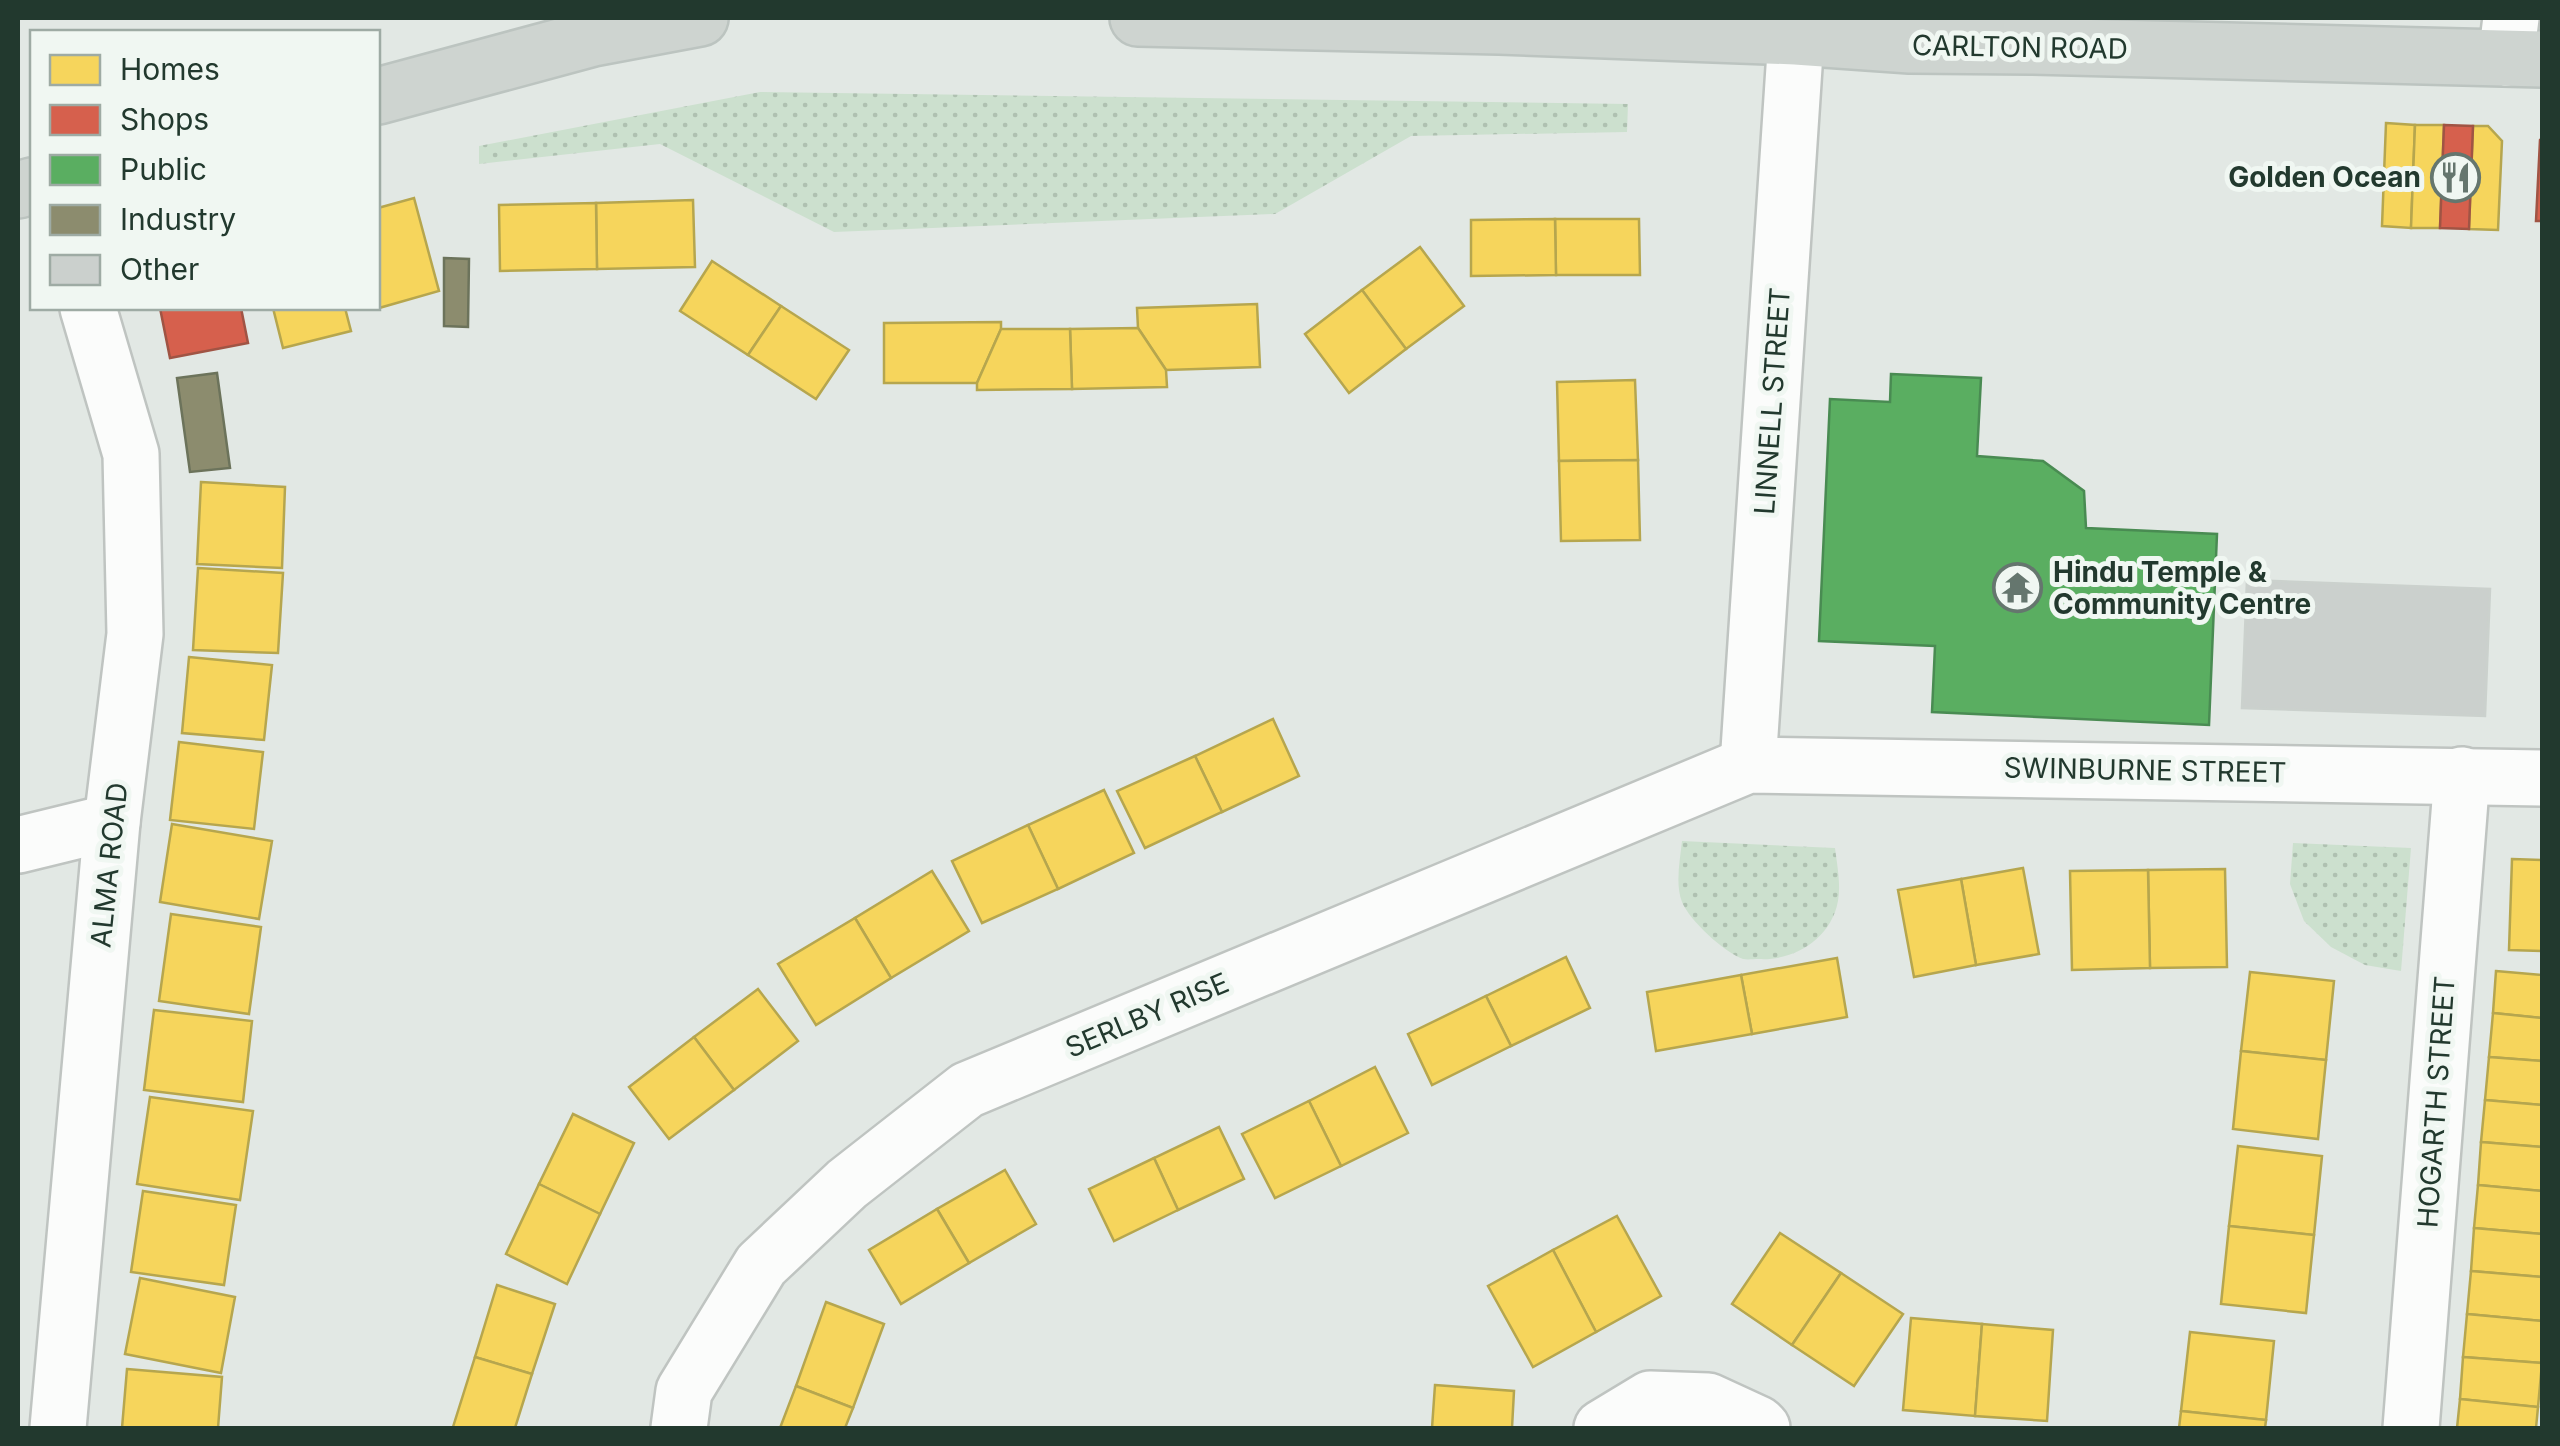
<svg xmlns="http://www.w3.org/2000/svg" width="2560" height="1446" font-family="Inter,sans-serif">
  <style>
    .green { fill: url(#green-dots) }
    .homes { fill: #f6d55c; stroke: #b6a64e; stroke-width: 2.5 }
    .shops { fill: #d6604d; stroke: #a05444; stroke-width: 2.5 }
    .public { fill: #5aae61; stroke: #498b52; stroke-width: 2.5 }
    .industry { fill: #8c8c6e; stroke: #6c735b; stroke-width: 2.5 }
    .building { fill: #cbd0cd; stroke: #cbd1cd; stroke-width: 2.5 }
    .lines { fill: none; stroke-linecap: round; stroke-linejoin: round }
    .minor-casing { stroke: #bfc4c1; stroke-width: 60 }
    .major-casing { stroke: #bcc4c0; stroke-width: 60 }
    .minor { stroke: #fbfcfb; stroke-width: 55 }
    .major { stroke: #ced4d0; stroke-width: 55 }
    .labels { text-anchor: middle; stroke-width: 10; stroke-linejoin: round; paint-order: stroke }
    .street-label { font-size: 28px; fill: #22392e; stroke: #f0f7f2 }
    .poi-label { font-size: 28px; font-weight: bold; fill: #22392e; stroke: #f0f7f2; text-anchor: end }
  </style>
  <defs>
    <pattern id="green-dots" width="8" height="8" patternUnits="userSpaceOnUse" patternTransform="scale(2.5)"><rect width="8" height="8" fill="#cce0ce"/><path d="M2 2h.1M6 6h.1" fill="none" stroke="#afc1b1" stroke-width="1.8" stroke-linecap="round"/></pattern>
  </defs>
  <rect width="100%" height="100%" fill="#e2e8e4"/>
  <g class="green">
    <polygon points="760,92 1628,104 1627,132 1411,136 1275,214 834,232 660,144 479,164 479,146"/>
    <path d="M1682,841L1835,848C1837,864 1841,884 1838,901C1831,939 1794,961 1759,959C1753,959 1748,960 1743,959C1725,953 1689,920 1682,902C1675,884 1680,860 1682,841Z"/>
    <polygon points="2293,843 2411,848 2401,971 2365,965 2331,947 2304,921 2290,884"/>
  </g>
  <g class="homes">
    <polygon points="2386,123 2415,125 2411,228 2382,226"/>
    <polygon points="2415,125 2444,125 2440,228 2411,228"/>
    <polygon points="2473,126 2488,126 2502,141 2498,230 2469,229"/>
    <polygon points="414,198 439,291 379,308 378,208"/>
    <polygon points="693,200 695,267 597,269 596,203"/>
    <polygon points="596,203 597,269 500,271 499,205"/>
    <polygon points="1555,219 1639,219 1640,275 1556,275"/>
    <polygon points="1555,219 1556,275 1471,276 1471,220"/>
    <polygon points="1420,247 1464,306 1406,349 1362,290"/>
    <polygon points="712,261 781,306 748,355 680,311"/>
    <polygon points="1362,290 1406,349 1349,393 1305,334"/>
    <polygon points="1257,304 1260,367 1166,370 1138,328 1137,308"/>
    <polygon points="781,306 849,350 816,399 748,355"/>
    <polygon points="273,308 345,308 351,331 283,348"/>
    <polygon points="1001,322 1001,329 977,383 884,383 884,323"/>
    <polygon points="1138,328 1166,370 1167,387 1072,389 1070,329"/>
    <polygon points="1001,329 1070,329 1072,389 977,390 977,383"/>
    <polygon points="1635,380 1638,460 1559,461 1557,382"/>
    <polygon points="1638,460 1640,540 1561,541 1559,461"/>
    <polygon points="201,482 285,487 282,568 197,564"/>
    <polygon points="198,568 283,573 278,653 193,650"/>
    <polygon points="189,657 272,665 264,740 182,733"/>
    <polygon points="1273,719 1299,776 1222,812 1195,756"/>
    <polygon points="179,742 263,752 254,829 170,820"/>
    <polygon points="1195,756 1222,812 1145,848 1117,791"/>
    <polygon points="1104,790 1134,853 1058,889 1028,825"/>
    <polygon points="172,824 272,841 259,919 160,902"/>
    <polygon points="1028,825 1058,889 982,923 952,861"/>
    <polygon points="2512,859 2542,860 2542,951 2509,950"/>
    <polygon points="2023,868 2039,954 1976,965 1961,879"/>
    <polygon points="2225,869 2227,967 2150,968 2148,870"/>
    <polygon points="2148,870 2150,968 2072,970 2070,871"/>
    <polygon points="932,871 969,931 891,978 855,918"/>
    <polygon points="1961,879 1976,965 1914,977 1898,890"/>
    <polygon points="171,914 261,927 249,1014 159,1001"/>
    <polygon points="855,918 891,978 816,1025 778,964"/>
    <polygon points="1566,957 1590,1008 1511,1046 1486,996"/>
    <polygon points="1837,958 1847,1017 1752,1034 1741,975"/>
    <polygon points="2496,971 2542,975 2542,1018 2493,1013"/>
    <polygon points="2250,972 2334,981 2326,1060 2241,1051"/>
    <polygon points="1741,975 1752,1034 1656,1051 1647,992"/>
    <polygon points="758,989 798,1041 734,1090 694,1037"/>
    <polygon points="1486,996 1511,1046 1432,1085 1408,1034"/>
    <polygon points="154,1010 252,1021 243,1102 144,1090"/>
    <polygon points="2493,1013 2542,1018 2542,1061 2489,1057"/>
    <polygon points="694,1037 734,1090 669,1139 629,1087"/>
    <polygon points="2241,1051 2326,1060 2318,1139 2233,1129"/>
    <polygon points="2489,1057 2542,1061 2542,1105 2485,1100"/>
    <polygon points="1375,1067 1408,1133 1341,1166 1309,1101"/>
    <polygon points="150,1097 253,1111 240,1200 137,1184"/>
    <polygon points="2485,1100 2542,1105 2542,1147 2481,1142"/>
    <polygon points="1309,1101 1341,1166 1275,1198 1242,1134"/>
    <polygon points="573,1114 634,1143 600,1214 539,1184"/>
    <polygon points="1219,1127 1244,1179 1178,1210 1154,1158"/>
    <polygon points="2481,1142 2542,1147 2542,1191 2478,1185"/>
    <polygon points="2238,1146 2322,1156 2314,1235 2229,1226"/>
    <polygon points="1154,1158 1178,1210 1114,1241 1089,1189"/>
    <polygon points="1005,1170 1036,1224 969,1263 937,1209"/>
    <polygon points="539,1184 600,1214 567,1284 506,1254"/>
    <polygon points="2478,1185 2542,1191 2542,1234 2474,1228"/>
    <polygon points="143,1191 236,1205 224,1285 131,1272"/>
    <polygon points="937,1209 969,1263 901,1304 869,1250"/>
    <polygon points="1617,1216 1661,1296 1596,1332 1553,1250"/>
    <polygon points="2229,1226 2314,1235 2306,1313 2221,1304"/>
    <polygon points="2474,1228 2542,1234 2542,1277 2471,1271"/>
    <polygon points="1780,1233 1841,1273 1792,1345 1732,1304"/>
    <polygon points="1553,1250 1596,1332 1533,1367 1488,1286"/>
    <polygon points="2471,1271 2542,1277 2542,1321 2467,1314"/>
    <polygon points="1841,1273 1903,1314 1854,1386 1792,1345"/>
    <polygon points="140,1278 235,1297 221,1373 125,1354"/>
    <polygon points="497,1285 555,1304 532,1374 475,1357"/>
    <polygon points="826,1302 884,1324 853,1408 796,1386"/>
    <polygon points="2467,1314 2542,1321 2542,1363 2463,1357"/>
    <polygon points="1911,1318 1982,1324 1975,1416 1903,1410"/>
    <polygon points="1982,1324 2053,1330 2047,1421 1975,1416"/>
    <polygon points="2190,1332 2274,1341 2266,1420 2181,1411"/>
    <polygon points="475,1357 532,1374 515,1428 453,1427"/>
    <polygon points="2463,1357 2542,1363 2538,1407 2460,1399"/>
    <polygon points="127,1369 222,1377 218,1428 122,1428"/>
    <polygon points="1435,1385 1514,1391 1512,1428 1432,1428"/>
    <polygon points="796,1386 853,1408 845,1428 780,1428"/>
    <polygon points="2460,1399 2538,1407 2536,1428 2457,1428"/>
    <polygon points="2181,1411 2266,1420 2265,1428 2179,1428"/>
  </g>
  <g class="shops">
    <polygon points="2444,125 2473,126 2469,229 2440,228"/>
    <polygon points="2542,138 2542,221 2536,221 2540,140"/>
    <polygon points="160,308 241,308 248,343 170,358"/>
  </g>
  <polygon class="public" points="1891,374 1981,378 1977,456 2043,461 2084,491 2086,528 2217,534 2209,725 1932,712 1935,646 1819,641 1830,399 1890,402"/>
  <g class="industry">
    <polygon points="444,258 469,259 468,327 444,326"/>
    <polygon points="217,373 230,468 190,472 177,378"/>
  </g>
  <polygon class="building" points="2247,580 2490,589 2485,716 2242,708"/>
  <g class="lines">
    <defs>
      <g id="minor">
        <polyline points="2506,58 2511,18"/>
        <polyline points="1748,765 1796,37"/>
        <polyline points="18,845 112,822"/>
        <polyline points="58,1428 112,822 135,634 131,454 88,308"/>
        <polyline points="679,1428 684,1391 761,1265 847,1184 967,1090 1748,765 2542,778"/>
        <polyline points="1602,1428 1650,1399 1708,1401 1758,1424 1762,1428"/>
        <polyline points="2411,1428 2462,775"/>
      </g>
      <g id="major">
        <polyline points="1138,18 1499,26 1796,37 1910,45 2030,46 2542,59"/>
        <polyline points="378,96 593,38 700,18"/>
        <polyline points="18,190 32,186"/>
      </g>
    </defs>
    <use href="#minor" class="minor-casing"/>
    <use href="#major" class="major-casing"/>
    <use href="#minor" class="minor"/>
    <use href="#major" class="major"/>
  </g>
  <defs>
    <symbol id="restaurant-ring" viewBox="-11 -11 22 22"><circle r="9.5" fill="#f0f7f2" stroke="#65766e" stroke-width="1.5"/><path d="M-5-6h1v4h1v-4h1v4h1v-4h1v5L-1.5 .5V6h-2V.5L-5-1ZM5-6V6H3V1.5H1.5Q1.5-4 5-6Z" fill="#65766e"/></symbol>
    <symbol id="temple-ring" viewBox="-11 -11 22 22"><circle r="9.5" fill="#f0f7f2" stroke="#65766e" stroke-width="1.5"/><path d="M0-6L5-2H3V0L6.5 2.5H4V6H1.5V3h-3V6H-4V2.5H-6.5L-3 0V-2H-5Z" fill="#65766e"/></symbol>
  </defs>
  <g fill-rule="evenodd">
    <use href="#restaurant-ring" x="2428" y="150" width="55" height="55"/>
    <use href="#temple-ring" x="1990" y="560" width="55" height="55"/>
  </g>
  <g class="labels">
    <g class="street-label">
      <text transform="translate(2020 47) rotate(1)" y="10">CARLTON ROAD</text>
      <text transform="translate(1772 401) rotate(-86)" y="10">LINNELL STREET</text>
      <text transform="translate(2145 770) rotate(1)" y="10">SWINBURNE STREET</text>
      <text transform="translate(109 865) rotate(-84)" y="10">ALMA ROAD</text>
      <text transform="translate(1147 1015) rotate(-23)" y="10">SERLBY RISE</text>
      <text transform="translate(2436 1102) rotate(-86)" y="10">HOGARTH STREET</text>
    </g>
    <g class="poi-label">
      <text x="2421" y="187">Golden Ocean</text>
      <text x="2053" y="582" text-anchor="start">Hindu Temple &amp;<tspan x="2053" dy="32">Community Centre</tspan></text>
    </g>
  </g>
  <rect width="2560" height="1446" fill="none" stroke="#22392e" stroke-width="40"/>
  <rect x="30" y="30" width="350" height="280" fill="#f0f7f2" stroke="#9eaba4" stroke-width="2.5"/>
  <rect x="50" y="55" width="50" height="30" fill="#f6d55c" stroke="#9eaba4" stroke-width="2.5"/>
  <text x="120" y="80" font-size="30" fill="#22392e">Homes</text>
  <rect x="50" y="105" width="50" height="30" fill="#d6604d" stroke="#9eaba4" stroke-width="2.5"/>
  <text x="120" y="130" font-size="30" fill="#22392e">Shops</text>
  <rect x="50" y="155" width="50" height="30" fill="#5aae61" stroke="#9eaba4" stroke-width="2.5"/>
  <text x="120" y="180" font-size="30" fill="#22392e">Public</text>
  <rect x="50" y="205" width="50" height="30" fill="#8c8c6e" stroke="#9eaba4" stroke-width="2.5"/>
  <text x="120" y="230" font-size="30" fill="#22392e">Industry</text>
  <rect x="50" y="255" width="50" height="30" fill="#cbd0cd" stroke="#9eaba4" stroke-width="2.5"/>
  <text x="120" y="280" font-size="30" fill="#22392e">Other</text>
</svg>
